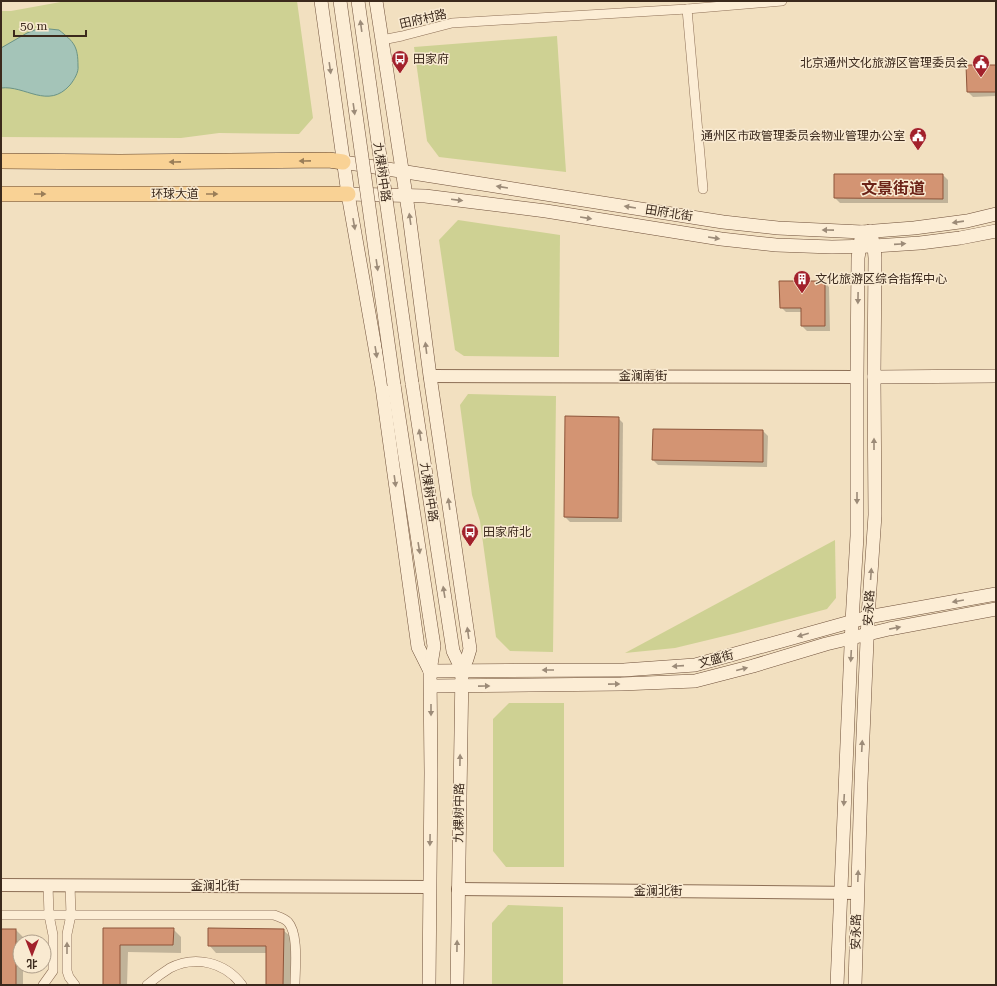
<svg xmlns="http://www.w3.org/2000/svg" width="997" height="986" font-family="'Roboto Serif','Noto Sans SC',serif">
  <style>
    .green { fill: #ced193 }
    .water { fill: #a4c4b8; stroke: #6a9386 }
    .shadow { fill: #0003 }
    .building { fill: #d39473; stroke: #8e553a }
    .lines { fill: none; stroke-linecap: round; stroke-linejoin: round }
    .minor-casing { stroke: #8d6f56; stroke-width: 10 }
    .tertiary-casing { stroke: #8d6f56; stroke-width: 14 }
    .secondary-casing { stroke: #6f503a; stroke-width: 14 }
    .primary-casing { stroke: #5a3e2b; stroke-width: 16 }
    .minor { stroke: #fcedd5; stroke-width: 9 }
    .tertiary { stroke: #fcedd5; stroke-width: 12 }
    .secondary { stroke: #fcedd5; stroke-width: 13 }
    .primary { stroke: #f9d295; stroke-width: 15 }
    .secondary-bridge-casing { stroke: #6f503a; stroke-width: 14; stroke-linecap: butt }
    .secondary-bridge { stroke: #fcedd5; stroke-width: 13 }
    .oneway { fill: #9c8b78 }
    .oneway2 { fill: #9a7e58 }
    .labels { text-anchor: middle; stroke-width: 3; stroke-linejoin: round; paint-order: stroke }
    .street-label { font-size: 12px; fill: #3b291c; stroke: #f9ead1 }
    .poi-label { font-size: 12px; fill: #3b291c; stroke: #f9ead1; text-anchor: start }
    .district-label { font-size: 16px; font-weight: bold; fill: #6c2318; stroke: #f9ead1 }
  </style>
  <rect width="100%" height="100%" fill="#f2e0c0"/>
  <g class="green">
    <polygon points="66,1 297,1 313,118 299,134 219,133 181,138 1,137 1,11 11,11"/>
    <polygon points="557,36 566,172 439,157 427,141 414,47"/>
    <polygon points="458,220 560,235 559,357 464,356 455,350 439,240"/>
    <polygon points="468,394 556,396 553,652 510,651 496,637 480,521 472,495 460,405"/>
    <polygon points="835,540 836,598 827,609 737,633 675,648 625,653"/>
    <polygon points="509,703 564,703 564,867 506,867 493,851 493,719"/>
    <polygon points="508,905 563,907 563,985 492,985 492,923"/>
  </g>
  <path class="water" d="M40,28L59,30C74,42 78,46 78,66C79,72 74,80 70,85C48,110 25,85 1,88V48L27,33Z"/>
  <g class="shadow">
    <polygon points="996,66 996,96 973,97 968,92"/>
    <polygon points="835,175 943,175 948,180 948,203 840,203 835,198"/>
    <polygon points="824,282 829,287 830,331 807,331 802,326 802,312 786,312 781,307"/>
    <polygon points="618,418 623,423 622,522 570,522 565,517"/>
    <polygon points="763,431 768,436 767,467 658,465 653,460"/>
    <polygon points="104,929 173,929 181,937 181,953 128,952 127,985 104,985"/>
    <polygon points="1,930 16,930 23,937 23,942 20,942 20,966 23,966 23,985 1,985"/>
    <polygon points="283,930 291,937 291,985 267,985 267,953 216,953 209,945"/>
  </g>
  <g class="building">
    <polygon points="966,65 996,65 996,92 967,92"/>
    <polygon points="834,174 943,174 943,199 834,198"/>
    <polygon points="779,281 825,281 825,326 801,326 801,308 780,308"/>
    <polygon points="565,416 619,417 618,518 564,517"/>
    <polygon points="653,429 763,430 763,462 652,460"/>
    <polygon points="103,928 174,928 173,945 120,945 120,985 103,985"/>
    <polygon points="208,928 284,929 283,985 266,985 266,946 208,946"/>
    <rect x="1" y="929" width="15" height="56"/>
  </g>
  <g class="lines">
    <defs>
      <g id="minor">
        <polyline points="687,9 703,189"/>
        <polyline points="382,40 402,36 452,23 687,9 782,1"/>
        <polyline points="70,885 71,915 67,934 67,971 69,977 75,985"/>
        <path d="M1,915H274C279,917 284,918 288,922C299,934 295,969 295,985"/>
        <polyline points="43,985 53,971 53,935 49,915 48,885"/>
        <path d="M147,985C154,979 162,973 170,968C195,955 225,962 242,985"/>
      </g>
      <g id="tertiary">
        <polyline points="430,376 857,377"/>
        <polyline points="1,885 429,887"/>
        <polyline points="458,889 857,893"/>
      </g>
      <g id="secondary">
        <polyline points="321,1 348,194 382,387 418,647 430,671"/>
        <polyline points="376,1 409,215 430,376 470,649 467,659 462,670"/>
        <polyline points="343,162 723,222 778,228 862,232 914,228 967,221 996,214"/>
        <polyline points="348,194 425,196 546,211 721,239 776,245 832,247 874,246 920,243 960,238 996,231"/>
        <polyline points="874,377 996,376"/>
        <polyline points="412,383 453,651 462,670 457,985"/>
        <polyline points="394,385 434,646 430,671 431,773 429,985"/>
        <polyline points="430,671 624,670 695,665 868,617 996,594"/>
        <polyline points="431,686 621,684 695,681 753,666 826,644 889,629 996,609"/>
        <polyline points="837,985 852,622 857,536 857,377 858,258 862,232"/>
        <polyline points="855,985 861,783 868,617 875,515 874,377 875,258 874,246 870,231"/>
      </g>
      <g id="primary">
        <polyline points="1,161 120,162 329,160 343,162"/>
        <polyline points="1,194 348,194"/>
      </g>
    </defs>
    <use href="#minor" class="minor-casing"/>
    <use href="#tertiary" class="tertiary-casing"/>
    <use href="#secondary" class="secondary-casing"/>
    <use href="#primary" class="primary-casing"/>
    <use href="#minor" class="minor"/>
    <use href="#tertiary" class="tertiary"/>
    <use href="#secondary" class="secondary"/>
    <use href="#primary" class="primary"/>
    <defs>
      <g id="secondary-bridge">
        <polyline points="340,1 394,385"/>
        <polyline points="358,1 412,383"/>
      </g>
    </defs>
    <use href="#secondary-bridge" class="secondary-bridge-casing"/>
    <use href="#secondary-bridge" class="secondary-bridge"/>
  </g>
  <defs><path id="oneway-solid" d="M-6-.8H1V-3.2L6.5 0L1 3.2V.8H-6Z"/></defs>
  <g class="oneway">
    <use href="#oneway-solid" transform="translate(361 26) rotate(-98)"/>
    <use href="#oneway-solid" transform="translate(330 68) rotate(82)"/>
    <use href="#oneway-solid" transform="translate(354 109) rotate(82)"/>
    <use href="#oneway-solid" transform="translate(502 187) rotate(-171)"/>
    <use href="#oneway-solid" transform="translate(457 200) rotate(7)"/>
    <use href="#oneway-solid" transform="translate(630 207) rotate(-171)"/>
    <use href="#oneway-solid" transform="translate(586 218) rotate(9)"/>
    <use href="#oneway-solid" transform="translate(410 219) rotate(-98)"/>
    <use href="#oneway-solid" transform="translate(958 222) rotate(172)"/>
    <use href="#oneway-solid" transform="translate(354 224) rotate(80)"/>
    <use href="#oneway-solid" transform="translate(828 230) rotate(-179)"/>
    <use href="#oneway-solid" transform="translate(714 238) rotate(9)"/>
    <use href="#oneway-solid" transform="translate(900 244) rotate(-4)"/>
    <use href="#oneway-solid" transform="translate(377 265) rotate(82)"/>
    <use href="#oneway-solid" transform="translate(858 298) rotate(91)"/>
    <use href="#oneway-solid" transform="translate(426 348) rotate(-97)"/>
    <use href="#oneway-solid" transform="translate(376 352) rotate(81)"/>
    <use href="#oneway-solid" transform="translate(420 435) rotate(-99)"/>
    <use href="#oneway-solid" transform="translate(874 444) rotate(-90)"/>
    <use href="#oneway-solid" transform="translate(395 481) rotate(82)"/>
    <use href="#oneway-solid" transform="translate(857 498) rotate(90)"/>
    <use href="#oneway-solid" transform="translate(449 504) rotate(-98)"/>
    <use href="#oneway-solid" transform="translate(419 548) rotate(81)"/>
    <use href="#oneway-solid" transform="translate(871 574) rotate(-86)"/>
    <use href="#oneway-solid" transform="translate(444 592) rotate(-99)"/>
    <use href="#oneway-solid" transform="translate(958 601) rotate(170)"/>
    <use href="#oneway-solid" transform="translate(895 628) rotate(-11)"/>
    <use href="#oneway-solid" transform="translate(468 633) rotate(-98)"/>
    <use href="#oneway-solid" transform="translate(803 635) rotate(164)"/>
    <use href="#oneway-solid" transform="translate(851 656) rotate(93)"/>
    <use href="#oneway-solid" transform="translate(678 666) rotate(176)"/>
    <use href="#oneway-solid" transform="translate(742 669) rotate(-14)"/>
    <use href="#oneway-solid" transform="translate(548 670) rotate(180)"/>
    <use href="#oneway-solid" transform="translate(614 684) rotate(-1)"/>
    <use href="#oneway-solid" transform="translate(484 686) rotate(-1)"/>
    <use href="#oneway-solid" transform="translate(431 710) rotate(90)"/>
    <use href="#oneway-solid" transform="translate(862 746) rotate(-87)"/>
    <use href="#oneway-solid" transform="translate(460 760) rotate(-89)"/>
    <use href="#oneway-solid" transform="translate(844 800) rotate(93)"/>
    <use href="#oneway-solid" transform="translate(430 840) rotate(91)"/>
    <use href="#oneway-solid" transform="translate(858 876) rotate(-88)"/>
    <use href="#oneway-solid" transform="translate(457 946) rotate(-89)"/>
    <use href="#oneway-solid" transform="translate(67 948) rotate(-90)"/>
  </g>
  <g class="oneway2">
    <use href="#oneway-solid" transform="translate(305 161) rotate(179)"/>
    <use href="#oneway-solid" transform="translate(175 162) rotate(179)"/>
    <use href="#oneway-solid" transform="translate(40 194)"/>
    <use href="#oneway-solid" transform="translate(212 194)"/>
  </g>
  <defs>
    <symbol id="bus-pin" viewBox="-11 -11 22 30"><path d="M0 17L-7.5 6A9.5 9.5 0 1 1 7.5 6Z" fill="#a2212b" stroke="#f9ead1"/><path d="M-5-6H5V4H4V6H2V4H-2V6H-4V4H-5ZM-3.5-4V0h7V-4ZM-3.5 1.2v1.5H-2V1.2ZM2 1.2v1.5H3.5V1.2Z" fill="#fff"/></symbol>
    <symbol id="civic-pin" viewBox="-11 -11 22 30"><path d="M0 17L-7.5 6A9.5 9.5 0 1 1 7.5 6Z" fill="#a2212b" stroke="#f9ead1"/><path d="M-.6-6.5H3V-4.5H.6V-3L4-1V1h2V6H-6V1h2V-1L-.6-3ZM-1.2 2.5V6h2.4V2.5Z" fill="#fff"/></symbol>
    <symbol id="building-pin" viewBox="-11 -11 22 30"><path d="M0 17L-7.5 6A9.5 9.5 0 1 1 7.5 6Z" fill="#a2212b" stroke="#f9ead1"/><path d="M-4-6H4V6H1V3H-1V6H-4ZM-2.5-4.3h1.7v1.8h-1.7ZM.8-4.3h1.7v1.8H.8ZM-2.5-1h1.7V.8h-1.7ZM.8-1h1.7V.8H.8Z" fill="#fff"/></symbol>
  </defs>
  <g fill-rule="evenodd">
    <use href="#bus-pin" x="390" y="49" width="20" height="27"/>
    <use href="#civic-pin" x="971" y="53" width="20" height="27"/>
    <use href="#civic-pin" x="908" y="126" width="20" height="27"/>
    <use href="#building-pin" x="792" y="269" width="20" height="27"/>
    <use href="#bus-pin" x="460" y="522" width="20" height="27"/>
  </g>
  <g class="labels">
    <g class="street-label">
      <text transform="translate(423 19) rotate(-13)" y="4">田府村路</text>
      <text transform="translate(382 172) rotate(82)" y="4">九棵树中路</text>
      <text x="175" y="198">环球大道</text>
      <text transform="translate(669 213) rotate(9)" y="4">田府北街</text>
      <text x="643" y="380">金澜南街</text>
      <text transform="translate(429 492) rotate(81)" y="4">九棵树中路</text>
      <text transform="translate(869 608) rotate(-87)" y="4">安永路</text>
      <text transform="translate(716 659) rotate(-15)" y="4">文盛街</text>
      <text transform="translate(459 813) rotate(-89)" y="4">九棵树中路</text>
      <text x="215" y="890">金澜北街</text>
      <text x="658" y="895">金澜北街</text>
      <text transform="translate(856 932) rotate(-89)" y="4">安永路</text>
    </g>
    <g class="poi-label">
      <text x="413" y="63">田家府</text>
      <text x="968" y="67" text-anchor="end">北京通州文化旅游区管理委员会</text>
      <text x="905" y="140" text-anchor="end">通州区市政管理委员会物业管理办公室</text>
      <text x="815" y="283">文化旅游区综合指挥中心</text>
      <text x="483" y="536">田家府北</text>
    </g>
    <g class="district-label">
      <text x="893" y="194">文景街道</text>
    </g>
  </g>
  <rect width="997" height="986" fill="none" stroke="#3b291c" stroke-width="4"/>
  <g transform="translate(32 954) rotate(180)"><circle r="19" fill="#f9ead1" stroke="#ad9d89"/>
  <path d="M0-3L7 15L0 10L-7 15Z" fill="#a2212b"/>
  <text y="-6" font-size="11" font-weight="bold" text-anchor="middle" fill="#3b291c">北</text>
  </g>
  <path d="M14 30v6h72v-6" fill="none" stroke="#3b291c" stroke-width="2"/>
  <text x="20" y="30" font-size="12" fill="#3b291c" stroke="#f9ead1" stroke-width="3" paint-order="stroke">50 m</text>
</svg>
